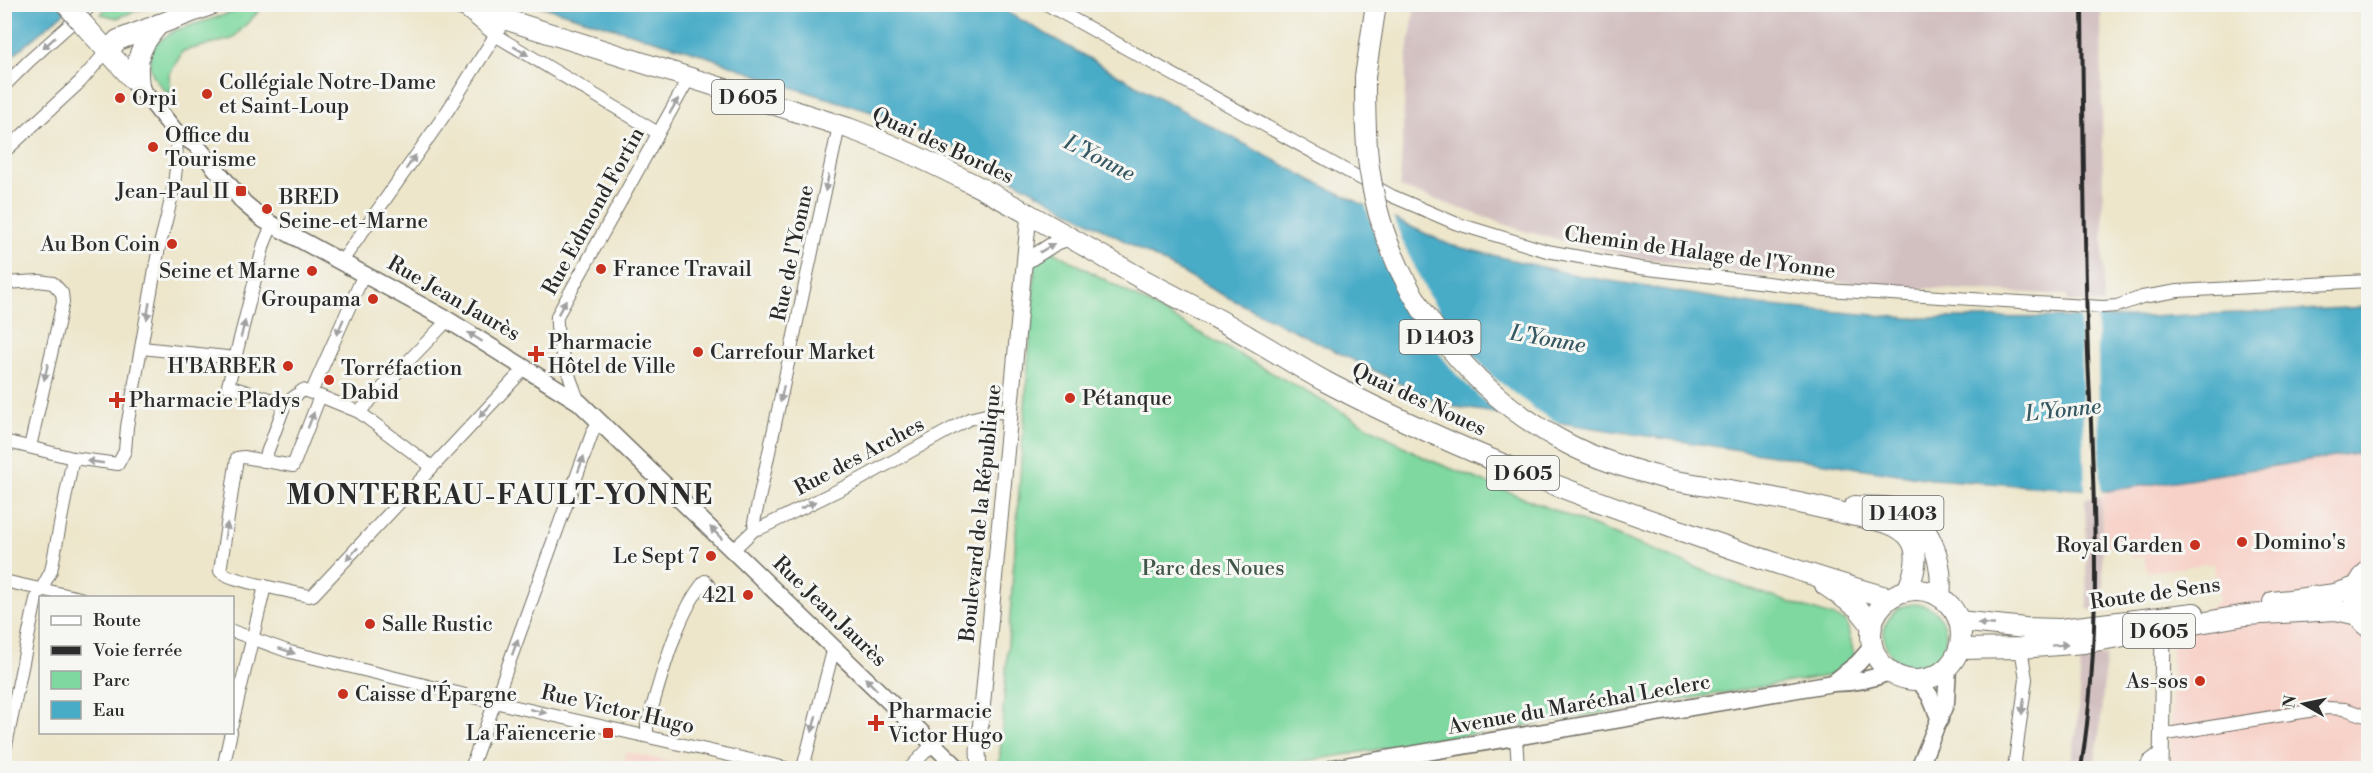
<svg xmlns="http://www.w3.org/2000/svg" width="2373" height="773" font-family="'Libre Bodoni',serif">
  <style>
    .built { fill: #f7d1c8 }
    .industrial { fill: #d2bfc0 }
    .green { fill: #7ed89f; stroke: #548265; stroke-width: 1.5 }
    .water { fill: #48acc7; stroke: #3a6c79; stroke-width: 1.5 }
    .pier { fill: #ede6cb }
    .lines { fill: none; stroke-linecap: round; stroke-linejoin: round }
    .minor-casing { stroke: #6f6c63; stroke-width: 14 }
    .tertiary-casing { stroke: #6f6c63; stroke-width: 17 }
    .secondary-casing { stroke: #6f6c63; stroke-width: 19 }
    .primary-casing { stroke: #6f6c63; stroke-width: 22 }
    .minor { stroke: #fff; stroke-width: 12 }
    .tertiary { stroke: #fff; stroke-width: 15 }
    .secondary { stroke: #fff; stroke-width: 16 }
    .primary { stroke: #fff; stroke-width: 20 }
    .rail { stroke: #2b2b2b; stroke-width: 4 }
    .primary-bridge-casing { stroke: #6f6c63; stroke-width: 22; stroke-linecap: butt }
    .primary-bridge { stroke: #fff; stroke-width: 20 }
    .oneway { fill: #a0a0a0 }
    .poi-dot { fill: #c8321e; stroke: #f6f6f2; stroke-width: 2 }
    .labels { text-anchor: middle; stroke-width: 6; stroke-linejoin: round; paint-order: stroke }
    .shield { fill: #f6f6f2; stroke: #686867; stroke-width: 1.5 }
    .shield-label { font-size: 20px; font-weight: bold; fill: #2b2b2b }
    .poi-label { font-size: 21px; fill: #2b2b2b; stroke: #f6f6f2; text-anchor: start }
    .street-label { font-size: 21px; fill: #2b2b2b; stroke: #f6f6f2 }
    .park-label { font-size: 21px; fill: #405648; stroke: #f6f6f2 }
    .water-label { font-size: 22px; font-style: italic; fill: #355862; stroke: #f6f6f2 }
    .district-label { font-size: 27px; font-weight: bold; letter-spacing: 1.5px; fill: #2b2b2b; stroke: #f6f6f2 }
  </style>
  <rect width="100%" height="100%" fill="#f6f6f2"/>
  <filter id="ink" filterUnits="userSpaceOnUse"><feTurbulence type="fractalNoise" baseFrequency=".0167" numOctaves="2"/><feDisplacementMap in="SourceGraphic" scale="12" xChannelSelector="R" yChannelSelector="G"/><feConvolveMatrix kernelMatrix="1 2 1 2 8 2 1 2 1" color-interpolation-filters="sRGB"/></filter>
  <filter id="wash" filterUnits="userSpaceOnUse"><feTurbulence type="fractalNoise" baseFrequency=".008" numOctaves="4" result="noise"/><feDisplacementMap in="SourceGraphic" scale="24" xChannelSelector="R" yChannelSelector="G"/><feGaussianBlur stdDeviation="1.35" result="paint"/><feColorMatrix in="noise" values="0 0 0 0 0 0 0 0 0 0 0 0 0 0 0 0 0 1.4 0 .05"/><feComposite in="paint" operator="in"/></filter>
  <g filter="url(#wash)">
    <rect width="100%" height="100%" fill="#ede6cb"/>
    <g class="built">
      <polygon points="2368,452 2368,768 2171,768 2172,636 2219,601 2214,563 2147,572 2144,556 2132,558 2130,545 2103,548 2101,498 2107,491 2130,486"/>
      <polygon points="626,752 700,768 624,768"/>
    </g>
    <g class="industrial">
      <polygon points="1415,5 2101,5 2104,304 2067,301 2067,295 1883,286 1739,272 1628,256 1524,231 1400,187 1406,66"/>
      <polygon points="2085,498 2101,498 2104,610 2090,610 2087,607"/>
      <polygon points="2106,655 2100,728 2094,768 2070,768 2077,727 2081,659"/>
    </g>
    <g class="green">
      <polygon points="108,5 108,4 152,5 117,18 101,14"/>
      <path d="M247,8L260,10L232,39L183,51L169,75L172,98C154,79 146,73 151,46L176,30Z"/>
      <polygon points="1037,242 1425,458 1749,589 1846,621 1858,671 1264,768 999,768"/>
      <circle cx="1915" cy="635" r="31"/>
    </g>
    <g class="water">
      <polygon points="5,5 73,5 5,62"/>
      <polygon points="537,5 995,5 1143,89 1313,181 1450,245 1580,276 1759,305 1909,318 2148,317 2368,307 2368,452 2107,491 1931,479 1443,405 1217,292 952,146 885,116 781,84 701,54"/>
    </g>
    <g class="pier">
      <polygon points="1364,201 1392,214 1404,245 1428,295 1461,341 1492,376 1539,412 1566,427 1506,418 1487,404 1456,374 1425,335 1405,304 1386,267"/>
      <polygon points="2080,314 2097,314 2101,494 2085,493"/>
    </g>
  </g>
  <g filter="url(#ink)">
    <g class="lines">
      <defs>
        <g id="minor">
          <polyline points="1046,4 1392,196 1455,223 1547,251 1640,268 1826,290 2103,307 2117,306 2142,297 2178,291 2368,281"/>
          <polyline points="464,10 495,35 658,133"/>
          <polyline points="4,86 29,61 93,4"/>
          <polyline points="4,152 80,82 107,51"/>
          <polyline points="272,225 264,244 228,386 285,404"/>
          <polyline points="342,261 448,110 505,20"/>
          <polyline points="4,283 39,281 53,283 62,293 63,302 30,447"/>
          <polyline points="142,348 236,358"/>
          <path d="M579,402C570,378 555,342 557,316L689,78"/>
          <polyline points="285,404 303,390 311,393 364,274"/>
          <polyline points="359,412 448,320"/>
          <path d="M4,441L73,458L118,464L125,451L127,427L158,252C167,215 183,167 174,130"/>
          <polyline points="264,461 285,404"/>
          <path d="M432,467L359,412L320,396L293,466L244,457L237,458L220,571C227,580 293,592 309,596L313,595L525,368"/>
          <polyline points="755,529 754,522 839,126"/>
          <polyline points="733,550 755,529 761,528 859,480 969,419 998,412 1010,413"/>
          <polyline points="4,581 80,598"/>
          <polyline points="232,631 290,652 494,702 786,768"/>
          <polyline points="232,724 265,586"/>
          <path d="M647,735V725C660,682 676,614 705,581L717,595"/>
          <polyline points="2161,735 2327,708 2345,709 2368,717"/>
          <polyline points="1516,738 1518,768"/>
          <polyline points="4,755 36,599 51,571 73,458"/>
          <polyline points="223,768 231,732"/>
          <polyline points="471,768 593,431 599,422"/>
          <polyline points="803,768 834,647"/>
          <polyline points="910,768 932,745"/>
          <polyline points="2014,768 2026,679 2021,648"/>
          <polyline points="2145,768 2149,761 2161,752"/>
        </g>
        <g id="tertiary">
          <polyline points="1025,262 1055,243 1070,237"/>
          <polyline points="979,768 978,752 1029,213"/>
          <polyline points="2161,768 2163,631"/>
        </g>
        <g id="secondary">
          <polyline points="139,86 174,130 196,145 244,203 264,220 448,320 579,402 958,768"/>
          <polyline points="1919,680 1930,696 1940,720"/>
          <polyline points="1833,683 1858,663 1872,647"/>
          <path d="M1333,768L1833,683C1853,683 1871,680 1889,672"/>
          <polyline points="1919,768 1946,702 1948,667"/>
        </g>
        <g id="primary">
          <path d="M457,4L848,128C949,165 1041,221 1135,275C1173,296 1213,315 1251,338C1276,352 1300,368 1326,382C1438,441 1556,488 1676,529C1747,554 1817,578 1890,598"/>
          <polyline points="84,25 139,86"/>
          <polyline points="107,51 118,40 213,4"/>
          <polyline points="1365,77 1376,4"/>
          <path d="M139,86C135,57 140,46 159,24"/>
          <path d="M1670,480C1731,490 1792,500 1851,515C1869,519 1893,521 1907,535C1922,550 1915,573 1907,591"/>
          <path d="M1855,506C1867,507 1881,506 1893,508C1931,517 1944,563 1940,597"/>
          <path d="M2368,571C2352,587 2349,613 2368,627"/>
          <polyline points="1825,585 1858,608 1872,626"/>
          <circle cx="1916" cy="635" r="45"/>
          <polyline points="2273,602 2335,594 2356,587"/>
          <polyline points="1959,621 2025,628 2060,629 2194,613"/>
          <polyline points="1959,649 2021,648 2084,643 2246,615 2336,610 2358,615"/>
        </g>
      </defs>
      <use href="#minor" class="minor-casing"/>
      <use href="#tertiary" class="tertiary-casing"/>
      <use href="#secondary" class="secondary-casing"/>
      <use href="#primary" class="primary-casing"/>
      <use href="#minor" class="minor"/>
      <use href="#tertiary" class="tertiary"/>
      <use href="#secondary" class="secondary"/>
      <use href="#primary" class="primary"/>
      <path class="rail" d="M2081,768C2103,631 2094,493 2088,355C2084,238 2083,121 2082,4"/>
      <defs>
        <g id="primary-bridge">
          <polyline points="66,4 84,25"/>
          <path d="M1365,77C1365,107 1365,137 1369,167C1385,285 1464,390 1568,444C1600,461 1635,470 1670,480"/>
        </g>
      </defs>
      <use href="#primary-bridge" class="primary-bridge-casing"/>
      <use href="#primary-bridge" class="primary-bridge"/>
    </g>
    <defs><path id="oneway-solid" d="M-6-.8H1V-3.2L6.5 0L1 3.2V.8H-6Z" transform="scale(1.5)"/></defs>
    <g class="oneway">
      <use href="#oneway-solid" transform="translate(49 43) rotate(138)"/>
      <use href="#oneway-solid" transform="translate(521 51) rotate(31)"/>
      <use href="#oneway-solid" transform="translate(674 106) rotate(-60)"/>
      <use href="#oneway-solid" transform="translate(411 162) rotate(-55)"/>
      <use href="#oneway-solid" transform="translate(827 183) rotate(102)"/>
      <use href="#oneway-solid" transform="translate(1047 248) rotate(-31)"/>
      <use href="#oneway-solid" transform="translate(562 307) rotate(-61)"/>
      <use href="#oneway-solid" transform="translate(148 311) rotate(99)"/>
      <use href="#oneway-solid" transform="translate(340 327) rotate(114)"/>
      <use href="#oneway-solid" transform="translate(243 329) rotate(-76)"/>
      <use href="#oneway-solid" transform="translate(475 337) rotate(-148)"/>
      <use href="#oneway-solid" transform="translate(46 372) rotate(103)"/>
      <use href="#oneway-solid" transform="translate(782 394) rotate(102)"/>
      <use href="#oneway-solid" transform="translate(485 411) rotate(133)"/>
      <use href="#oneway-solid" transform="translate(311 420) rotate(-69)"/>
      <use href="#oneway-solid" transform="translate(95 462) rotate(-172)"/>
      <use href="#oneway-solid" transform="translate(581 464) rotate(-70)"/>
      <use href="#oneway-solid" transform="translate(808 505) rotate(-26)"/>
      <use href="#oneway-solid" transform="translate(226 531) rotate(-81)"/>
      <use href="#oneway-solid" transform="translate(716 533) rotate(-135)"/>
      <use href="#oneway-solid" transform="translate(352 554) rotate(133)"/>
      <use href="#oneway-solid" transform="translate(1986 624) rotate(-175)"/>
      <use href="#oneway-solid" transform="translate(2060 645) rotate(-4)"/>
      <use href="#oneway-solid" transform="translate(515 647) rotate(-70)"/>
      <use href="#oneway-solid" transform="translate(287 651) rotate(18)"/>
      <use href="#oneway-solid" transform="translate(871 684) rotate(-135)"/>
      <use href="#oneway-solid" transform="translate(2023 706) rotate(98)"/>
      <use href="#oneway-solid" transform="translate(538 711) rotate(13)"/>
      <use href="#oneway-solid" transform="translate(814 724) rotate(104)"/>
    </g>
  </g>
  <g class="poi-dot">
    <circle cx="207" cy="94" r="6"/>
    <circle cx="120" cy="98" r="6"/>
    <circle cx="153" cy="147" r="6"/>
    <rect x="235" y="185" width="12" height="12" rx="3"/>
    <circle cx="267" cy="209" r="6"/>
    <circle cx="172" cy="244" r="6"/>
    <circle cx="601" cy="269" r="6"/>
    <circle cx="312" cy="271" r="6"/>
    <circle cx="373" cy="299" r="6"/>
    <circle cx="698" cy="352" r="6"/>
    <path d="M533 345h6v6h6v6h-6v6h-6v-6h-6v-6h6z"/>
    <circle cx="288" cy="366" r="6"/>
    <circle cx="329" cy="380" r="6"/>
    <circle cx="1070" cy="398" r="6"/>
    <path d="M114 391h6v6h6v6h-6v6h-6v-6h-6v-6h6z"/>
    <circle cx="2242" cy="542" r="6"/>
    <circle cx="2195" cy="545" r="6"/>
    <circle cx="711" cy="556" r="6"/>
    <circle cx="748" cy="595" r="6"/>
    <circle cx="370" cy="624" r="6"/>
    <circle cx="2200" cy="681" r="6"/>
    <circle cx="343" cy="694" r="6"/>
    <path d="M873 714h6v6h6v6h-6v6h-6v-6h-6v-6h6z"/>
    <rect x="602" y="727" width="12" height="12" rx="3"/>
  </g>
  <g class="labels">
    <g class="shield">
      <rect x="712" y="80" width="72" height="34" rx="4.5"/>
      <rect x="1399.5" y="320" width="81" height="34" rx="4.5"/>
      <rect x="1487" y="456" width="72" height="34" rx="4.5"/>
      <rect x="1862.5" y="496" width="81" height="34" rx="4.5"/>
      <rect x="2123" y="614" width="72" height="34" rx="4.5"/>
    </g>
    <g class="shield-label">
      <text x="748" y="104">D 605</text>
      <text x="1440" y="344">D 1403</text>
      <text x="1523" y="480">D 605</text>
      <text x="1903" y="520">D 1403</text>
      <text x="2159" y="638">D 605</text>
    </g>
    <g class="poi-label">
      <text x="219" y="89">Collégiale Notre-Dame<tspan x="219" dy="24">et Saint-Loup</tspan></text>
      <text x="132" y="105">Orpi</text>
      <text x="165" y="142">Office du<tspan x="165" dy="24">Tourisme</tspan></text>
      <text x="229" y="198" text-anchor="end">Jean-Paul II</text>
      <text x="279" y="204">BRED<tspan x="279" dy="24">Seine-et-Marne</tspan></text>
      <text x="160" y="251" text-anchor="end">Au Bon Coin</text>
      <text x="613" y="276">France Travail</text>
      <text x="300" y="278" text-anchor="end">Seine et Marne</text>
      <text x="361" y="306" text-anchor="end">Groupama</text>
      <text x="548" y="349">Pharmacie<tspan x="548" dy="24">Hôtel de Ville</tspan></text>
      <text x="710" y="359">Carrefour Market</text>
      <text x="276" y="373" text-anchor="end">H'BARBER</text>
      <text x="341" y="375">Torréfaction<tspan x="341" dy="24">Dabid</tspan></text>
      <text x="1082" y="405">Pétanque</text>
      <text x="129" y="407">Pharmacie Pladys</text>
      <text x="2254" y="549">Domino's</text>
      <text x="2183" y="552" text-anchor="end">Royal Garden</text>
      <text x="699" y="563" text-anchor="end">Le Sept 7</text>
      <text x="736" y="602" text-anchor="end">421</text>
      <text x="382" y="631">Salle Rustic</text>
      <text x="2188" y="688" text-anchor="end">As-sos</text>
      <text x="355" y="701">Caisse d'Épargne</text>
      <text x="888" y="718">Pharmacie<tspan x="888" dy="24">Victor Hugo</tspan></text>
      <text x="596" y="740" text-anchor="end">La Faïencerie</text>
    </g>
    <g class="street-label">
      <text transform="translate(943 145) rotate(25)" y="7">Quai des Bordes</text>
      <text transform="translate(593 211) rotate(-61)" y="7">Rue Edmond Fortin</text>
      <text transform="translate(1700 252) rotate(8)" y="7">Chemin de Halage de l'Yonne</text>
      <text transform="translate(792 253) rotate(-78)" y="7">Rue de l'Yonne</text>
      <text transform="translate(454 298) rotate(30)" y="7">Rue Jean Jaurès</text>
      <text transform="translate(1419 399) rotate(25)" y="7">Quai des Noues</text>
      <text transform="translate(859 456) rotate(-28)" y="7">Rue des Arches</text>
      <text transform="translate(980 513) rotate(-84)" y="7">Boulevard de la République</text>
      <text transform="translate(2155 593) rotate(-8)" y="7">Route de Sens</text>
      <text transform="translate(830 611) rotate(44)" y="7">Rue Jean Jaurès</text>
      <text transform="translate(1579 704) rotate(-10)" y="7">Avenue du Maréchal Leclerc</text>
      <text transform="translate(618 709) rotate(13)" y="7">Rue Victor Hugo</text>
    </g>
    <g class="park-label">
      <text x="1213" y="575">Parc des Noues</text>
    </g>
    <g class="water-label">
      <text transform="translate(1100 157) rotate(27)" y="8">L'Yonne</text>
      <text transform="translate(1548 338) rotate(10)" y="8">L'Yonne</text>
      <text transform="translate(2063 409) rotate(-6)" y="8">L'Yonne</text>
    </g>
    <g class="district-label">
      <text x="500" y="504">MONTEREAU-FAULT-YONNE</text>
    </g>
  </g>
  <rect width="2373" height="773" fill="none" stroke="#f6f6f2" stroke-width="24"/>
  <rect x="39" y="596" width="195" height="138" fill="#f6f6f2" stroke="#a5a5a2" stroke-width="1.5"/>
  <rect x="51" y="616" width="30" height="9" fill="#ffffff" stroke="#a5a5a2" stroke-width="1.5"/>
  <text x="93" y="626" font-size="18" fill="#2b2b2b">Route</text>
  <rect x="51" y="646" width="30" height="9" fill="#2b2b2b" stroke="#a5a5a2" stroke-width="1.5"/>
  <text x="93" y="656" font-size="18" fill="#2b2b2b">Voie ferrée</text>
  <rect x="51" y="671" width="30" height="18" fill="#7ed89f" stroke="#a5a5a2" stroke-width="1.5"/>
  <text x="93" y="686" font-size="18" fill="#2b2b2b">Parc</text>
  <rect x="51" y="701" width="30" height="18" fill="#48acc7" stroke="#a5a5a2" stroke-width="1.5"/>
  <text x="93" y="716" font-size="18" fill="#2b2b2b">Eau</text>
  <g transform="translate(2304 704) rotate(279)" stroke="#f6f6f2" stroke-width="4.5" paint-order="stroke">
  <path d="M0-4.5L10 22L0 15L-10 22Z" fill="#2b2b2b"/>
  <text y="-9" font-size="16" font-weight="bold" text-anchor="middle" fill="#2b2b2b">N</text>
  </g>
</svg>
